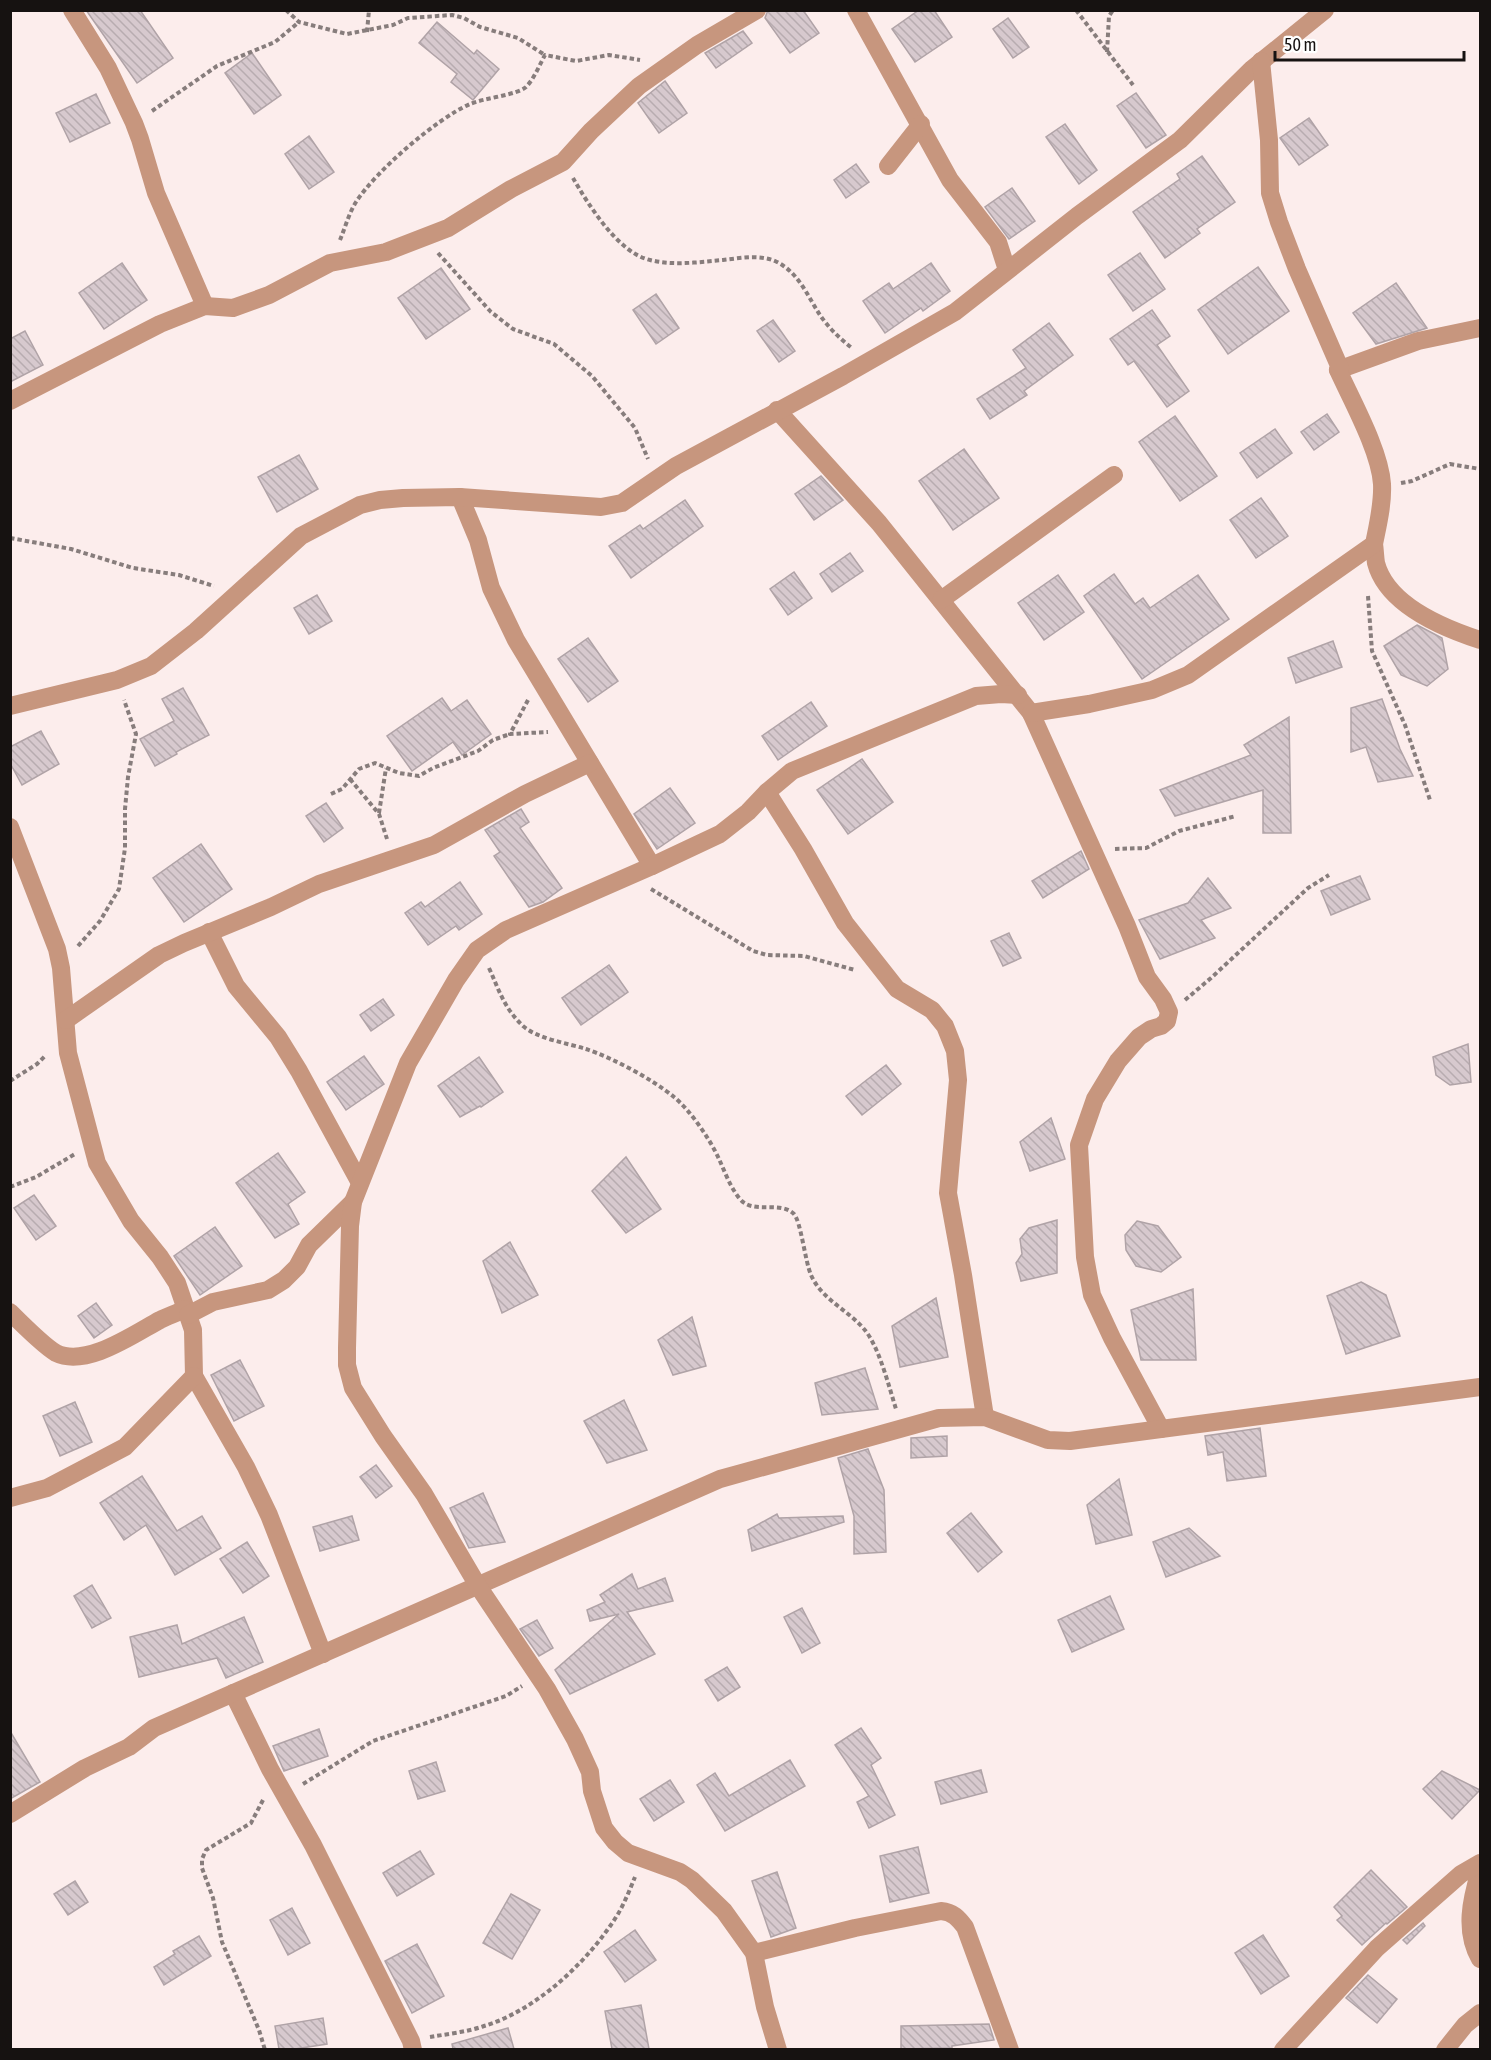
<svg xmlns="http://www.w3.org/2000/svg" width="1491" height="2060" font-family="'Asap Condensed',sans-serif">
  <style>
    .building { fill: url(#building-back-hatch); stroke: #b0a3a7; stroke-width: 1.5 }
    .lines { fill: none; stroke-linecap: round; stroke-linejoin: round }
    .path { stroke: #877d7c; stroke-width: 4; stroke-dasharray: 4.5 3; stroke-linecap: butt }
    .minor { stroke: #c7967e; stroke-width: 18 }
  </style>
  <defs>
    <pattern id="building-back-hatch" width="6" height="6" patternUnits="userSpaceOnUse" patternTransform="scale(1.5)"><rect width="6" height="6" fill="#d7c9ce"/><path d="M-1 5l2 2M0 0l6 6M5-1l2 2" fill="none" stroke="#b8acb0"/></pattern>
  </defs>
  <rect width="100%" height="100%" fill="#fcedec"/>
  <g class="building">
    <polygon points="86,10 140,10 173,58 137,83"/>
    <polygon points="768,10 803,10 819,33 790,53 765,18"/>
    <polygon points="919,10 934,10 952,37 915,62 892,29"/>
    <polygon points="1008,18 1029,47 1013,58 993,29"/>
    <polygon points="437,22 474,54 477,50 499,69 473,100 451,82 457,74 419,43"/>
    <polygon points="743,31 752,43 716,68 705,53"/>
    <polygon points="252,53 281,95 254,114 225,73"/>
    <polygon points="665,81 687,113 659,133 638,103"/>
    <polygon points="1136,93 1166,135 1146,148 1117,106"/>
    <polygon points="96,94 110,123 70,142 56,113"/>
    <polygon points="1309,118 1328,145 1299,165 1280,138"/>
    <polygon points="1065,124 1097,170 1079,184 1046,137"/>
    <polygon points="309,136 334,172 309,189 285,154"/>
    <polygon points="1202,156 1235,202 1197,229 1200,233 1165,258 1133,212 1180,179 1177,174"/>
    <polygon points="856,164 869,182 846,198 834,180"/>
    <polygon points="1012,188 1035,221 1009,239 985,207"/>
    <polygon points="1140,253 1165,289 1133,311 1108,275"/>
    <polygon points="122,263 147,300 104,329 79,293"/>
    <polygon points="931,263 950,291 923,311 921,308 885,333 863,301 889,283 893,289"/>
    <polygon points="1258,267 1289,311 1228,354 1198,310"/>
    <polygon points="441,268 470,309 426,339 398,298"/>
    <polygon points="1396,283 1427,328 1376,344 1353,313"/>
    <polygon points="656,294 679,328 656,344 633,310"/>
    <polygon points="1152,310 1170,336 1157,345 1189,391 1167,407 1134,361 1128,365 1110,339"/>
    <polygon points="773,320 795,351 779,362 757,331"/>
    <polygon points="1049,323 1073,355 1024,391 1027,395 990,419 977,399 1026,368 1013,350"/>
    <polygon points="25,331 43,365 10,382 10,339"/>
    <polygon points="1327,414 1339,432 1314,450 1301,432"/>
    <polygon points="1175,416 1217,476 1180,501 1139,442"/>
    <polygon points="1275,429 1292,453 1257,478 1240,453"/>
    <polygon points="964,449 999,498 953,530 919,481"/>
    <polygon points="299,455 318,489 277,512 258,477"/>
    <polygon points="821,476 843,500 814,520 795,494"/>
    <polygon points="1261,498 1288,536 1256,558 1230,520"/>
    <polygon points="685,500 703,526 631,578 609,546 640,525 643,529"/>
    <polygon points="850,553 863,571 832,592 820,574"/>
    <polygon points="794,572 812,598 788,615 770,589"/>
    <polygon points="1114,574 1135,604 1143,598 1150,608 1198,575 1229,619 1142,679 1084,596"/>
    <polygon points="1058,575 1084,612 1044,640 1018,603"/>
    <polygon points="317,595 332,621 309,634 294,608"/>
    <polygon points="1417,625 1442,638 1448,669 1427,686 1401,675 1384,646"/>
    <polygon points="588,638 618,681 588,702 558,659"/>
    <polygon points="1333,641 1342,667 1296,683 1288,658"/>
    <polygon points="183,688 209,735 176,752 177,754 155,766 140,739 174,721 162,699"/>
    <polygon points="442,698 451,711 467,700 491,734 462,755 453,742 412,771 387,736"/>
    <polygon points="1382,699 1400,749 1413,776 1378,782 1366,747 1351,752 1351,708"/>
    <polygon points="811,702 827,726 778,760 762,736"/>
    <polygon points="1289,717 1291,833 1263,833 1263,790 1175,816 1160,790 1251,755 1244,745"/>
    <polygon points="41,731 59,764 22,785 10,763 10,747"/>
    <polygon points="862,759 893,802 848,834 817,790"/>
    <polygon points="670,788 695,823 657,849 634,814"/>
    <polygon points="326,803 343,828 324,842 306,816"/>
    <polygon points="521,809 529,822 520,828 562,888 543,902 529,907 494,856 500,852 485,830"/>
    <polygon points="201,844 232,889 184,922 153,878"/>
    <polygon points="1081,851 1089,869 1043,898 1032,881"/>
    <polygon points="1360,876 1370,899 1331,915 1321,891"/>
    <polygon points="1208,878 1231,908 1201,920 1215,938 1160,959 1139,920 1188,903"/>
    <polygon points="460,882 482,914 459,930 456,926 428,945 405,913 421,902 425,907"/>
    <polygon points="1009,933 1021,958 1003,966 991,941"/>
    <polygon points="609,965 628,992 581,1025 562,998"/>
    <polygon points="383,999 394,1015 371,1031 360,1015"/>
    <polygon points="1468,1044 1471,1082 1450,1085 1436,1075 1433,1057"/>
    <polygon points="364,1056 384,1084 346,1110 327,1082"/>
    <polygon points="479,1057 503,1092 481,1107 480,1106 460,1117 438,1086"/>
    <polygon points="886,1065 901,1084 862,1115 846,1096"/>
    <polygon points="1051,1118 1065,1159 1030,1171 1020,1142"/>
    <polygon points="278,1153 305,1192 288,1204 299,1224 275,1238 236,1183"/>
    <polygon points="626,1157 661,1209 626,1233 592,1191"/>
    <polygon points="34,1195 56,1226 36,1240 14,1208"/>
    <polygon points="1057,1220 1057,1273 1021,1281 1016,1263 1022,1254 1020,1239 1029,1228"/>
    <polygon points="1137,1221 1158,1226 1181,1257 1161,1272 1136,1266 1126,1250 1125,1235"/>
    <polygon points="215,1227 242,1266 200,1295 174,1256"/>
    <polygon points="510,1242 538,1295 502,1313 483,1261"/>
    <polygon points="1361,1282 1386,1295 1400,1336 1346,1354 1327,1296"/>
    <polygon points="1193,1289 1196,1360 1141,1360 1131,1310"/>
    <polygon points="936,1298 948,1357 900,1367 892,1326"/>
    <polygon points="96,1303 112,1325 94,1338 78,1316"/>
    <polygon points="692,1317 706,1366 673,1375 658,1340"/>
    <polygon points="240,1360 264,1406 234,1421 211,1375"/>
    <polygon points="865,1368 878,1409 822,1415 815,1383"/>
    <polygon points="624,1400 647,1450 607,1463 584,1421"/>
    <polygon points="75,1402 92,1442 60,1456 43,1416"/>
    <polygon points="1260,1428 1266,1476 1227,1481 1223,1452 1208,1455 1205,1436"/>
    <polygon points="947,1436 947,1456 911,1458 911,1438"/>
    <polygon points="868,1449 884,1490 886,1552 854,1554 854,1516 838,1458"/>
    <polygon points="376,1465 392,1486 376,1498 360,1477"/>
    <polygon points="142,1476 177,1531 202,1516 221,1548 175,1575 146,1525 124,1540 100,1503"/>
    <polygon points="1119,1479 1132,1535 1096,1544 1087,1505"/>
    <polygon points="483,1493 505,1542 469,1548 450,1508"/>
    <polygon points="971,1513 1002,1552 978,1572 947,1533"/>
    <polygon points="777,1514 779,1518 843,1516 844,1522 752,1551 748,1530"/>
    <polygon points="352,1516 359,1540 320,1551 313,1527"/>
    <polygon points="1189,1528 1220,1556 1166,1577 1153,1542"/>
    <polygon points="247,1542 269,1576 243,1593 220,1559"/>
    <polygon points="632,1574 638,1589 665,1578 673,1601 627,1612 655,1654 570,1694 555,1670 619,1614 590,1621 587,1610 605,1602 600,1595"/>
    <polygon points="92,1585 111,1618 92,1628 74,1596"/>
    <polygon points="1110,1596 1124,1629 1072,1652 1058,1620"/>
    <polygon points="802,1608 820,1643 802,1653 784,1617"/>
    <polygon points="244,1617 263,1662 226,1678 217,1658 139,1677 130,1637 177,1625 182,1644"/>
    <polygon points="537,1620 553,1648 539,1656 520,1629"/>
    <polygon points="727,1667 740,1687 718,1701 705,1680"/>
    <polygon points="861,1728 881,1758 871,1765 895,1815 869,1828 857,1802 869,1796 835,1745"/>
    <polygon points="319,1729 328,1756 284,1771 273,1746"/>
    <polygon points="10,1731 40,1782 10,1799"/>
    <polygon points="790,1760 805,1786 725,1831 697,1785 715,1773 729,1796"/>
    <polygon points="436,1762 445,1791 418,1799 409,1771"/>
    <polygon points="981,1770 987,1792 941,1804 935,1782"/>
    <polygon points="1442,1771 1480,1790 1452,1819 1423,1789"/>
    <polygon points="670,1780 684,1802 654,1821 640,1799"/>
    <polygon points="918,1847 929,1893 890,1902 880,1856"/>
    <polygon points="420,1851 434,1874 397,1896 383,1873"/>
    <polygon points="1371,1870 1407,1907 1387,1924 1386,1923 1362,1945 1337,1920 1342,1916 1334,1907"/>
    <polygon points="777,1872 796,1928 771,1937 752,1881"/>
    <polygon points="75,1881 88,1902 68,1915 54,1894"/>
    <polygon points="511,1894 540,1910 512,1959 483,1943"/>
    <polygon points="292,1908 310,1943 288,1955 270,1920"/>
    <polygon points="1423,1923 1425,1926 1407,1944 1403,1940"/>
    <polygon points="635,1930 656,1960 625,1982 604,1952"/>
    <polygon points="1263,1935 1289,1976 1261,1994 1235,1953"/>
    <polygon points="199,1936 211,1956 164,1985 154,1967 175,1954 173,1951"/>
    <polygon points="417,1944 444,1996 412,2013 385,1961"/>
    <polygon points="1368,1975 1397,1999 1377,2023 1346,1998"/>
    <polygon points="641,2005 649,2049 612,2049 605,2011"/>
    <polygon points="323,2018 327,2044 295,2049 279,2049 275,2026"/>
    <polygon points="989,2024 994,2040 952,2046 952,2048 901,2049 901,2026"/>
    <polygon points="508,2028 514,2049 453,2049 452,2044"/>
  </g>
  <g class="lines">
    <g class="path">
      <polyline points="286,10 299,22 347,34 393,25 408,18 452,15 464,18 480,27 518,38 545,55"/>
      <polyline points="1076,10 1133,85"/>
      <polyline points="367,32 369,10"/>
      <polyline points="1107,52 1109,16 1113,10"/>
      <polyline points="152,111 217,66 275,42 299,22"/>
      <path d="M573,178C588,204 618,253 650,260C674,266 699,262 723,260C741,258 761,254 777,262C799,273 808,297 820,315C828,327 840,339 852,348"/>
      <path d="M340,240C345,228 349,213 356,202C376,171 436,119 470,104C484,98 517,95 526,87C534,79 540,64 545,55L576,61L609,55L640,60"/>
      <polyline points="438,253 491,312 513,329 554,344 592,376 635,428 648,459"/>
      <polyline points="1401,483 1412,481 1450,464 1480,469"/>
      <polyline points="10,538 71,549 133,568 179,575 214,586"/>
      <polyline points="1368,596 1372,651 1405,725 1430,800"/>
      <polyline points="528,700 510,734 548,732"/>
      <polyline points="350,779 379,814 387,839"/>
      <polyline points="331,794 342,789 359,769 375,763 399,773 419,776 433,768 478,751 493,740 510,734"/>
      <polyline points="379,813 386,768"/>
      <polyline points="1115,849 1146,848 1179,831 1236,816"/>
      <polyline points="651,889 753,951 767,955 804,956 855,970"/>
      <polyline points="78,946 100,921 119,889 125,848 125,809 128,777 136,734 124,700"/>
      <path d="M489,968C499,990 504,1008 523,1026C538,1039 567,1043 586,1049C613,1058 652,1079 674,1097C690,1110 710,1139 719,1159C725,1172 730,1187 740,1199C753,1215 780,1200 794,1214C801,1222 805,1261 811,1275C822,1300 847,1309 864,1329C879,1346 889,1387 896,1409"/>
      <polyline points="1185,1000 1211,978 1308,888 1329,875"/>
      <polyline points="10,1081 37,1064 46,1055"/>
      <polyline points="10,1187 36,1177 75,1154"/>
      <polyline points="303,1784 373,1741 506,1696 522,1686"/>
      <polyline points="263,1800 251,1823 206,1850 202,1859 202,1868 213,1898 222,1942 259,2030 265,2050"/>
      <path d="M430,2037C447,2034 467,2032 484,2026C537,2010 589,1961 618,1914C625,1902 630,1889 635,1877"/>
    </g>
    <g class="minor">
      <polyline points="72,10 108,68 134,123 140,139 156,193 205,306"/>
      <polyline points="856,10 950,180 998,242 1007,270"/>
      <polyline points="888,166 921,124"/>
      <polyline points="1338,370 1418,341 1480,328"/>
      <polyline points="10,401 160,324 205,306 233,308 269,295 330,263 386,252 448,228 511,189 563,162 591,131 639,86 697,45 757,10"/>
      <polyline points="777,410 879,523 1031,713 1127,926 1147,977 1163,999 1169,1012 1167,1021 1161,1026 1151,1029 1139,1037 1118,1061 1095,1099 1079,1145 1085,1257 1092,1295 1112,1338 1161,1429"/>
      <polyline points="460,497 478,540 491,588 516,640 652,866"/>
      <path d="M1374,544C1375,550 1375,557 1376,563C1387,605 1443,628 1480,640"/>
      <polyline points="941,600 1114,475"/>
      <polyline points="10,706 117,680 151,666 196,631 301,536 360,505 380,500 403,498 460,497 601,507 622,503 676,466 843,376 955,312 1077,216 1180,140 1252,69 1325,10"/>
      <path d="M1031,713L1089,704L1152,690L1188,675L1374,544C1378,524 1383,504 1382,484C1380,451 1352,401 1338,370L1340,368L1297,269L1279,222L1270,193L1269,140L1261,61"/>
      <polyline points="767,792 803,849 845,923 897,989 932,1010 945,1026 955,1051 958,1080 948,1193 963,1275 985,1417"/>
      <polyline points="10,827 57,949 61,968 68,1053 97,1163 131,1221 160,1257 177,1283 193,1330 194,1376 246,1467 269,1515 323,1654"/>
      <polyline points="209,932 236,986 278,1037 299,1071 360,1183"/>
      <polyline points="66,1020 159,955 184,943 271,907 319,884 434,845 525,794 590,763"/>
      <path d="M10,1312C21,1323 44,1346 56,1353C86,1368 134,1334 160,1320C168,1316 177,1313 185,1309"/>
      <polyline points="188,1315 213,1302 268,1290 284,1280 297,1267 309,1245 353,1202"/>
      <polyline points="10,1498 47,1488 125,1447 194,1376"/>
      <polyline points="233,1693 270,1769 313,1845 411,2041 413,2050"/>
      <polyline points="10,1814 85,1768 129,1747 154,1728 720,1479 939,1418 985,1417 1048,1440 1070,1441 1480,1387"/>
      <path d="M1480,1871C1471,1900 1464,1931 1480,1959"/>
      <path d="M754,1953L855,1928L941,1911C953,1912 958,1918 965,1927L1010,2050"/>
      <polyline points="778,2050 765,2007 754,1953 724,1911 692,1880 680,1872 628,1853 615,1842 604,1828 592,1791 590,1772 575,1739 547,1689 478,1586 424,1494 383,1436 353,1388 347,1365 347,1348 350,1226 353,1202 408,1063 456,980 477,950 506,930 652,866 720,834 748,812 767,792 792,771 976,696 1001,694 1018,695"/>
      <polyline points="1283,2050 1377,1948 1461,1874 1480,1863"/>
      <polyline points="1445,2050 1465,2025 1480,2013"/>
    </g>
  </g>
  <rect width="1491" height="2060" fill="none" stroke="#161211" stroke-width="24"/>
  <path d="M1275 51v9h189v-9" fill="none" stroke="#161211" stroke-width="3"/>
  <text x="1284" y="51" font-size="18" fill="#161211" stroke="#ffffff" stroke-width="4.5" paint-order="stroke">50 m</text>
</svg>
